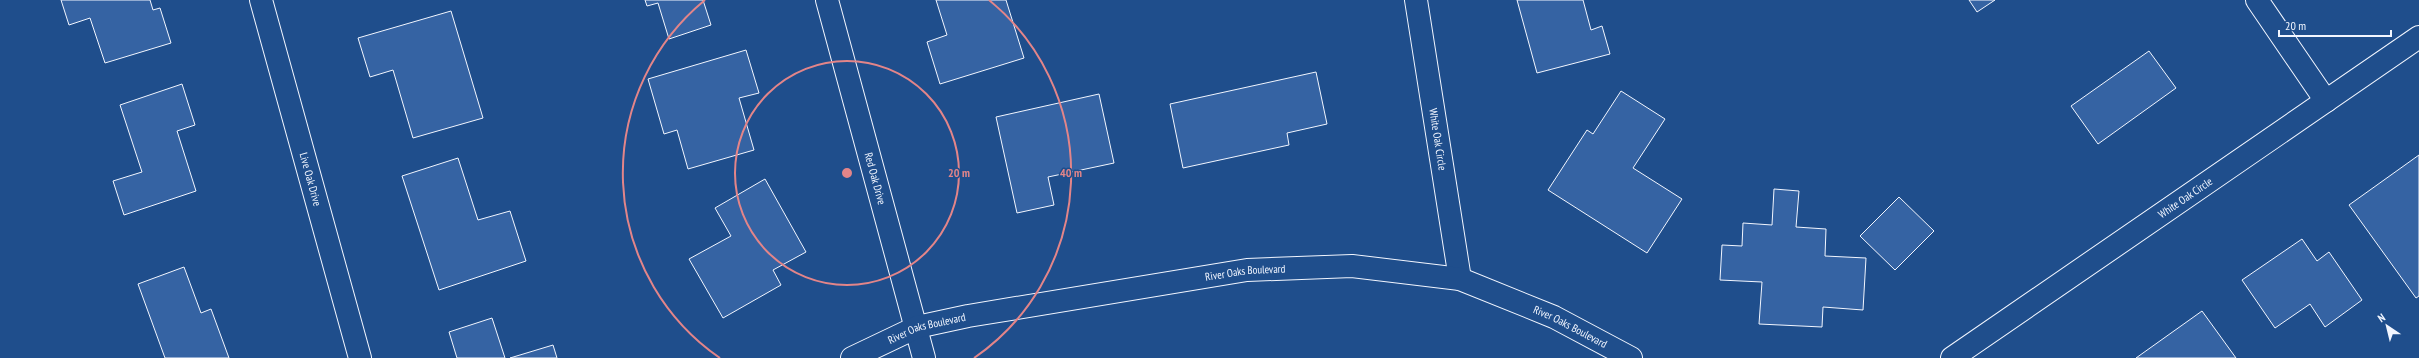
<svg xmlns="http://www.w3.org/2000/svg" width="2419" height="358" font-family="'PT Sans Narrow',sans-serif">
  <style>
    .building { fill: #3563a3; stroke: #f2f6ff }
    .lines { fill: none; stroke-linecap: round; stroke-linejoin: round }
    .minor-casing { stroke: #f2f6ff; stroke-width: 24 }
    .minor { stroke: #1f4e8c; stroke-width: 22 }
    .ring { fill: none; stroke: #e38589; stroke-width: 2 }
    .labels { text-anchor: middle; stroke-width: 3; stroke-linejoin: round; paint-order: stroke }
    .street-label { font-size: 11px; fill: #f2f6ff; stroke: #1f4e8c }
    .centre { fill: #e38589; stroke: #1f4e8c; stroke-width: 2 }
    .ring-label { font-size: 12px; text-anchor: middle; font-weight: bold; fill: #e38589; stroke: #1f4e8c; stroke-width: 3; stroke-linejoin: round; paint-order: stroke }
  </style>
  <rect width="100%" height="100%" fill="#1f4e8c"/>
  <g class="building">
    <polygon points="61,0 150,0 153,10 160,8 171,43 105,63 90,18 69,25"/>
    <polygon points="645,0 703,0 711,25 669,39 658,3 647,6"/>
    <polygon points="936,0 1006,0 1024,58 940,84 927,42 947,35"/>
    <polygon points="1517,0 1583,0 1591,30 1602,26 1610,54 1537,73"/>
    <polygon points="1969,0 1995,0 1977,12"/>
    <polygon points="451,11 483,118 413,138 393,70 370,77 358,38"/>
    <polygon points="746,50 759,93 739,98 754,150 688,169 677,130 664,134 648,79"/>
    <polygon points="2149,51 2176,88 2098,144 2071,106"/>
    <polygon points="1316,72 1327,124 1287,133 1289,145 1183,168 1170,104"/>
    <polygon points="182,84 195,125 177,131 196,191 124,215 113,181 142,172 120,105"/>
    <polygon points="1621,91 1665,119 1633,168 1682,199 1647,253 1548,190 1587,130 1593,134"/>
    <polygon points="1099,94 1114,163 1048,177 1054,205 1017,213 996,117"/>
    <polygon points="2419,155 2419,296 2416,298 2349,205"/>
    <polygon points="458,158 478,220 510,211 526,261 439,290 402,176"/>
    <polygon points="765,179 806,252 773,270 781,285 723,318 689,259 731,236 715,208"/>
    <polygon points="1774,189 1799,191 1796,227 1826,229 1825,256 1866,258 1863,310 1823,307 1822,327 1759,324 1762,282 1720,280 1722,245 1742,246 1743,223 1772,225"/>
    <polygon points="1899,197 1934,231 1895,270 1860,236"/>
    <polygon points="2302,239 2317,261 2329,252 2362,300 2325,327 2310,304 2275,328 2242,280"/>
    <polygon points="184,267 201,313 211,309 229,358 165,358 138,284"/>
    <polygon points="2202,311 2236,358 2136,358"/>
    <polygon points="492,318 505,358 457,358 449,332"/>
    <polygon points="553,345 557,358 510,358"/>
  </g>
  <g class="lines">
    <defs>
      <g id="minor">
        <path id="s1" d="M261,0L360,358"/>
        <path id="s2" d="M827,0L924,358"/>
        <path id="s3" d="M1416,0L1460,279"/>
        <polyline points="2257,0 2326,101"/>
        <path id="s4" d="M852,358L917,327L968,316L1247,270L1352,266L1460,279L1554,317L1631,358"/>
        <path id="s5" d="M1952,358L2419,37"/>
      </g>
    </defs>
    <use href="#minor" class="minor-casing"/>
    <use href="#minor" class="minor"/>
  </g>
  <g class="ring">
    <circle cx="847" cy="173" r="112"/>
    <path d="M720 358A224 224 0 0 1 705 0M989 0A224 224 0 0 1 974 358"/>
  </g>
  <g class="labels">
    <g class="street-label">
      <text dy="4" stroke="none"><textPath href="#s3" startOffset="141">White Oak Circle</textPath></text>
      <text dy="4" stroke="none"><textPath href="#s1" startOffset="186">Live Oak Drive</textPath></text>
      <text dy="4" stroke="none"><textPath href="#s2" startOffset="185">Red Oak Drive</textPath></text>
      <text dy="4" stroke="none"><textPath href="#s5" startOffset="283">White Oak Circle</textPath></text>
      <text dy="4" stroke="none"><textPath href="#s4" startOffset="405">River Oaks Boulevard</textPath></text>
      <text dy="4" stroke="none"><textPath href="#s4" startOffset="741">River Oaks Boulevard</textPath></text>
      <text dy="4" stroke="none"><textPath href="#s4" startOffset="81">River Oaks Boulevard</textPath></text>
    </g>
  </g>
  <circle cx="847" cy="173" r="6" class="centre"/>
  <g class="ring-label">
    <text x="959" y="177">20 m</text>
    <text x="1071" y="177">40 m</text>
  </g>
  <g transform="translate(2387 326) rotate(325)" stroke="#1f4e8c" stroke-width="3" paint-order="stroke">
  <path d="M0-3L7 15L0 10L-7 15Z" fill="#f2f6ff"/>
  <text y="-6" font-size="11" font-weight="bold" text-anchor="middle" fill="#f2f6ff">N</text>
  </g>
  <path d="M2279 30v6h112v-6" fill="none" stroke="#f2f6ff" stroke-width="2"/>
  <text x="2285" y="30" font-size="12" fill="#f2f6ff" stroke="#1f4e8c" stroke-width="3" paint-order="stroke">20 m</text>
</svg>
